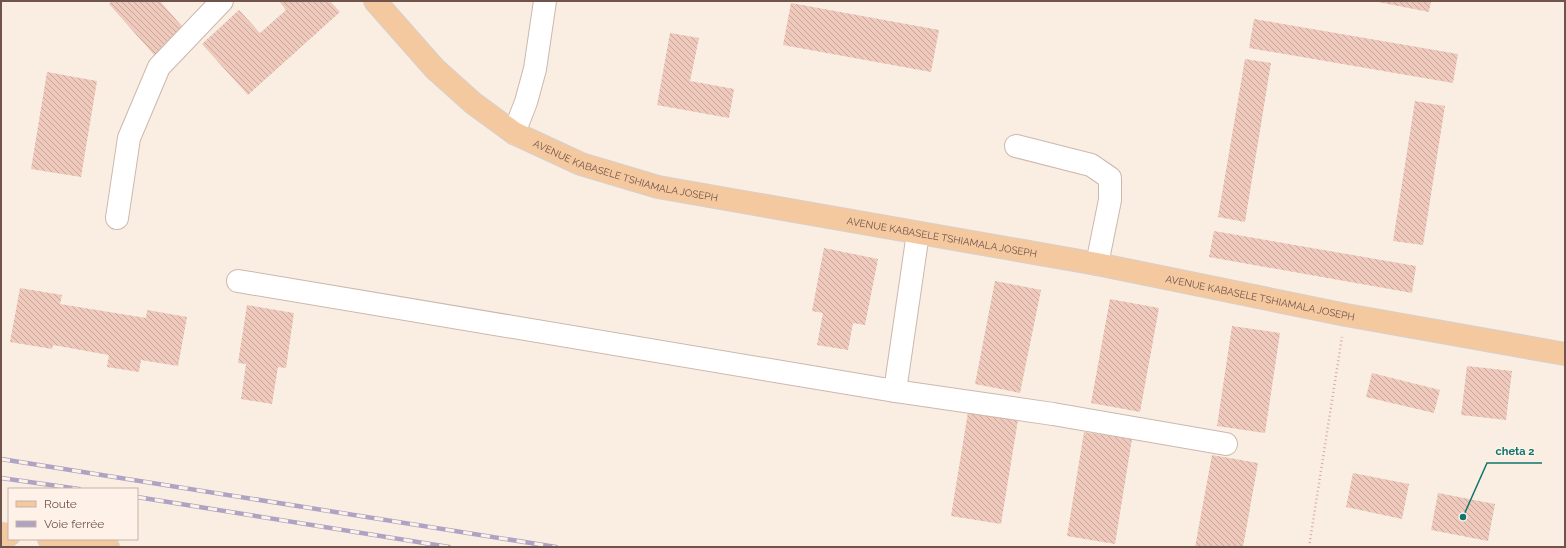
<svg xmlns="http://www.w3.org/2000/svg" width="1566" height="548" font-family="Raleway,sans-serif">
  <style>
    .building { fill: url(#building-back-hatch) }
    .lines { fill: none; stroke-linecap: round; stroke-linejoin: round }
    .minor-casing { stroke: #cdb7ad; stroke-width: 24 }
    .major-casing { stroke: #d7cfcd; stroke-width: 24 }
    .path { stroke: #d2aca0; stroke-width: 2.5; stroke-dasharray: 1 3; stroke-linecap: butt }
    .minor { stroke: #fff; stroke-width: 22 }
    .major { stroke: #f5c99f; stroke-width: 22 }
    .rail-casing { stroke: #afa3c3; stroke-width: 4.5 }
    .rail { stroke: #fef2e8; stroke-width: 3; stroke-dasharray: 9; stroke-linecap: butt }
    .labels { text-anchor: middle; stroke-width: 3; stroke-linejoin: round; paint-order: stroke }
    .street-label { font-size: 10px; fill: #70534b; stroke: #fef2e8 }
    .leader { fill: none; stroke: #0f766e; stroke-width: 1.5 }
    .callout-dot { fill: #0f766e; stroke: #fef2e8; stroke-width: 1.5 }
    .callout-label { font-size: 11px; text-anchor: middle; font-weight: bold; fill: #0f766e; stroke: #fef2e8; stroke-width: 3; stroke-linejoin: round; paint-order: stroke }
  </style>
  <defs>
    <pattern id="building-back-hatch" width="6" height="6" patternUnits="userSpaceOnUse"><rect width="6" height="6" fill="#eec9bc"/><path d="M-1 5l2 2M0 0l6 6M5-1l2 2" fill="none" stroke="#c5a69b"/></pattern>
  </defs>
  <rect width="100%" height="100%" fill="#faeee3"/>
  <g class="building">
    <polygon points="112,1 160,1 186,31 156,57 109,4"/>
    <polygon points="279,1 330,1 340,12 248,95 202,44 239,10 260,33 286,10"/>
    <polygon points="1373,1 1431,1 1429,12"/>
    <polygon points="791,3 939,30 931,72 783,45"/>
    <polygon points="1254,19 1458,54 1453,83 1249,48"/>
    <polygon points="670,33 699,38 690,81 734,89 729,118 657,105"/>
    <polygon points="1245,59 1271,63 1245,222 1218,217"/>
    <polygon points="47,72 97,81 81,177 31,169"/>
    <polygon points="1415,101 1445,106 1423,245 1393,241"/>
    <polygon points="1214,231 1416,266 1412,293 1209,257"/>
    <polygon points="824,248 878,259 865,325 853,323 848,350 817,345 823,313 812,311"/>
    <polygon points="995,281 1041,290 1020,393 975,384"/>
    <polygon points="20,288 62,295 60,304 146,318 147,310 187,317 178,366 141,360 139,372 107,367 109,355 53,345 52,349 10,342"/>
    <polygon points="1110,299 1159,308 1140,412 1091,403"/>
    <polygon points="247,305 294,313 286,368 278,367 272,404 241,399 246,364 238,363"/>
    <polygon points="1232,326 1280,333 1265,433 1217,426"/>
    <polygon points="1467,366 1512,371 1506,420 1461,415"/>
    <polygon points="1372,373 1440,390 1434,413 1366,397"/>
    <polygon points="968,412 1018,420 1001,524 951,516"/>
    <polygon points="1084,432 1132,439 1115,544 1067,536"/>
    <polygon points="1212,455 1258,463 1243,547 1195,547"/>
    <polygon points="1353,473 1409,484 1402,519 1346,507"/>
    <polygon points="1438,493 1495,504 1488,541 1431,530"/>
  </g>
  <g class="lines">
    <defs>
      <g id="minor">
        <polyline points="514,133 526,102 535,69 545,1"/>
        <polyline points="1016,146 1091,165 1110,178 1110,200 1097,264"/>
        <polyline points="117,218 129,138 159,67 222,1"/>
        <polyline points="238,281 895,391 1053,414 1226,444"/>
        <polyline points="895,391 918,233"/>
      </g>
      <g id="major">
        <path id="s1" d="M375,1L435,69L473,103L514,133L581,164L658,187L1097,264L1346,315L1565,354"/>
        <polyline points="1,534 9,535"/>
        <polyline points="49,539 108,547"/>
      </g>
    </defs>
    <use href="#minor" class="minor-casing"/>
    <use href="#major" class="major-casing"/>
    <polyline class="path" points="1309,547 1342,337"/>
    <use href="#minor" class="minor"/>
    <use href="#major" class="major"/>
    <defs>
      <g id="rail">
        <polyline points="1,459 556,547"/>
        <polyline points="1,478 79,489"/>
        <polyline points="137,497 449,547"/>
      </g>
    </defs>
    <use href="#rail" class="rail-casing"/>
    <use href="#rail" class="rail"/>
  </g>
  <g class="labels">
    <g class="street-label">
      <text dy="4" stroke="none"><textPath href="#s1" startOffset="311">AVENUE KABASELE TSHIAMALA JOSEPH</textPath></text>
      <text dy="4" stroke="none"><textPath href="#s1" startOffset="635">AVENUE KABASELE TSHIAMALA JOSEPH</textPath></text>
      <text dy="4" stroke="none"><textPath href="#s1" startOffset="959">AVENUE KABASELE TSHIAMALA JOSEPH</textPath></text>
    </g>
  </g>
  <path class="leader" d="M1463 517L1487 463H1542"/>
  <circle class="callout-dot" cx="1463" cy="517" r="4"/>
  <g class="callout-label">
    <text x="1515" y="455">cheta 2</text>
  </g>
  <rect width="1566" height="548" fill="none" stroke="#70534b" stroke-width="4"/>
  <rect x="8" y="488" width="130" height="52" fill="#fef2e8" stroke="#c5b2a9"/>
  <rect x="16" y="501" width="20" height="6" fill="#f5c99f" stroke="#c5b2a9"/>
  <text x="44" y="508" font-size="12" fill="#70534b">Route</text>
  <rect x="16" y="521" width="20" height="6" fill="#afa3c3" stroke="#c5b2a9"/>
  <text x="44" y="528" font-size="12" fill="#70534b">Voie ferrée</text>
</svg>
